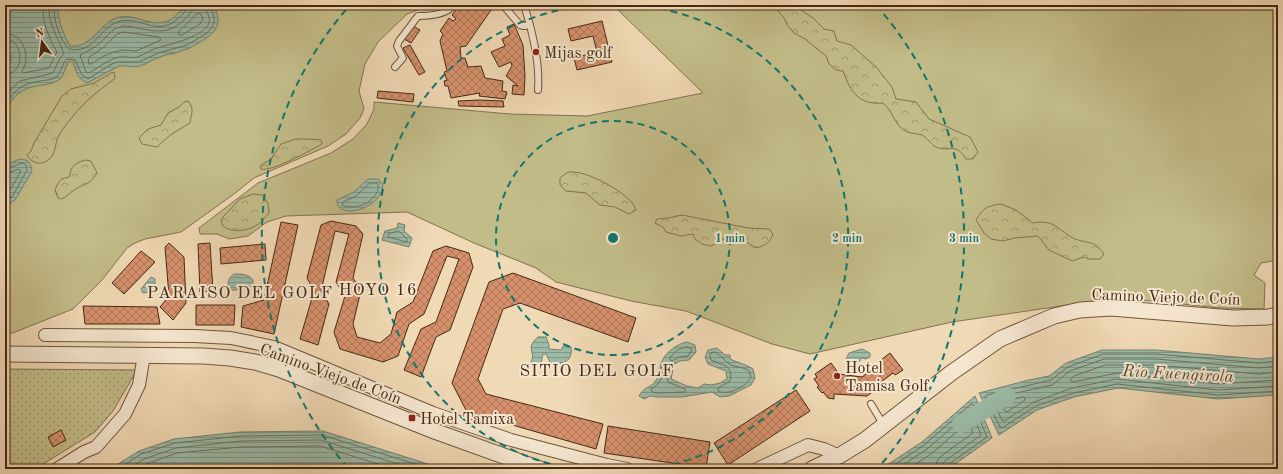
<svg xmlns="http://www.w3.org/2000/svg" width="1283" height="474" font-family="'Old Standard TT',serif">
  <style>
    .grass { fill: #c2bc88; stroke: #83724e }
    .forest { fill: url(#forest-crowns); stroke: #83724e }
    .park { fill: url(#park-dots); stroke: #83724e }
    .water { fill: url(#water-rules); stroke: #78816c }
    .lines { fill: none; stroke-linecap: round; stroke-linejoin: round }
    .shore { stroke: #70725e; stroke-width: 1 }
    .stream { stroke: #78816c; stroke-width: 3 }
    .river { stroke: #9bbba8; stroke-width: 18 }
    .building { fill: url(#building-cross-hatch); stroke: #442913 }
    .service-casing { stroke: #6f553c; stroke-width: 8 }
    .minor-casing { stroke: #6f553c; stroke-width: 14 }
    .tertiary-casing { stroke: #6f553c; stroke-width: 17 }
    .service { stroke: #f5e6cf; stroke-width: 6 }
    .minor { stroke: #f5e6cf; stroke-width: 12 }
    .tertiary { stroke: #f5e6cf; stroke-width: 15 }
    .ring { fill: none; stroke: #0f766e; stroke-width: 2; stroke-dasharray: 7 5 }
    .poi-dot { fill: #8f2418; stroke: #f5e6cf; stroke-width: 1.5 }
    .labels { text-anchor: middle; stroke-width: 4; stroke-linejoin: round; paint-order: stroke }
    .poi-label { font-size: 16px; fill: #442913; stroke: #f5e6cf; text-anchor: start }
    .street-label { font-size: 16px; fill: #442913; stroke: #f5e6cf }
    .neighbourhood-label { font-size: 17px; letter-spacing: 1px; fill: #442913; stroke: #f5e6cf }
    .water-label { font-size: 17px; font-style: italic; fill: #5a4e38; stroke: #f5e6cf }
    .centre { fill: #0f766e; stroke: #f5e6cf; stroke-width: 2 }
    .ring-label { font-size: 12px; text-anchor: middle; font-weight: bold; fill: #0f766e; stroke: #f5e6cf; stroke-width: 4; stroke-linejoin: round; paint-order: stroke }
  </style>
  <defs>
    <pattern id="forest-crowns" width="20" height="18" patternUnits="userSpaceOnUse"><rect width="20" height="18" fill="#c2bc88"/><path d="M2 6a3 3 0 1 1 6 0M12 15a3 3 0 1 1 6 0" fill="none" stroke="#9f996e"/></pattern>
    <pattern id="park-dots" width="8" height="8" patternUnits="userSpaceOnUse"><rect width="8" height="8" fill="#c2bc88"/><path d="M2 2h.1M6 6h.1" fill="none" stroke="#9f996e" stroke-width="1.8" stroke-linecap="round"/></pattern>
    <pattern id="water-rules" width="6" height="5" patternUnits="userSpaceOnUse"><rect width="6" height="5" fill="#9bbba8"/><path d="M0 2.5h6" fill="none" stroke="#809888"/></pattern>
    <pattern id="building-cross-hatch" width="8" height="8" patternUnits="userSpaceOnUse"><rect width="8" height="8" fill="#d6916c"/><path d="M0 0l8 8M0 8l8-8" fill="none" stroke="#af7658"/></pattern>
  </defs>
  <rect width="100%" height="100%" fill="#f0d9b5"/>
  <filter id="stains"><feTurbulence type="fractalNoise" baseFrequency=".005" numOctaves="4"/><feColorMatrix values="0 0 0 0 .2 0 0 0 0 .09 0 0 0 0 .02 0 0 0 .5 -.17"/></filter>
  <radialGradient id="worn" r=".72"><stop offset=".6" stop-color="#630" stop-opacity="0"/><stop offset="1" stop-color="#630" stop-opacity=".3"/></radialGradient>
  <g class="grass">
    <polygon points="5,5 432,5 407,14 378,42 365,64 359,91 364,109 360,118 346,134 328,146 254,178 234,194 181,232 145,239 135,243 127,248 102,280 73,309 5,336"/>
    <polygon points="613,5 1278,5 1278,260 1261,263 1254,275 1265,283 1264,309 1219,308 1155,301 1109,299 952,322 810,354 772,344 686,311 631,301 556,282 536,268 474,243 407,212 286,216 267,222 248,236 229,239 217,234 200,234 199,228 258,183 331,153 353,139 367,124 374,109 374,102 510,114 587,116 703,93"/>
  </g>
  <g class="forest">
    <path d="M773,5H797L801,10L813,18L824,29L834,31L837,41L851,45L876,67L892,87L896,99L916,102L929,119L970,137L978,152L973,159H966C955,141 950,153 936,147C931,145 928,138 922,135C916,133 909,134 904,130C894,124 893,111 883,103C859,105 851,93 843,71L836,70L829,64L826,56L805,39L794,33L787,25L784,18Z"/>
    <path d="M114,72L115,78C111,82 106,85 101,89C84,102 70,118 59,135C54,144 57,154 48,160C41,166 31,163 27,155L31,151L34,143L62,96L71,89L94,83L111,73Z"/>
    <path d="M188,101C195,109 191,114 190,123L170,135L157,147L142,144L139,138L148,129L161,125L168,113L179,107L184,102Z"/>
    <path d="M296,139C304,139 315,139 321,140L322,144C311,150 272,172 261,169L260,166L271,159L281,144Z"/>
    <path d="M85,160L91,161L97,173C88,187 86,182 74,190C69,193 67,197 61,199L58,198L55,190C56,187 59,181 62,179C65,177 67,179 70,176C70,166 76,163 85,160Z"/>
    <path d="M568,172C572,172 576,172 580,173C595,176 632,195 636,210L629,214L615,207L600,205L586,193L566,191L560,185V178Z"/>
    <path d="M253,194L262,195L268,203L269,213C265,217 262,222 257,225C249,231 231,233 223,226L221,221L223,217L240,199Z"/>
    <path d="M1001,204L1016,210L1033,223C1056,219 1058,231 1075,239C1089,244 1094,240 1104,254L1100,259H1088L1084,257L1072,261L1049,250L1038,236L1014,238L1003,241L991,239L984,233L976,220C984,207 987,206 1001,204Z"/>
    <path d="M682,215L748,228L769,229L773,234C770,243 765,246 755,248L744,240L737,241L731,238L723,240L711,246L702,244L695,239L693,234L681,236L666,232L663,227L655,223L657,219L668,218Z"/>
  </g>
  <polygon class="park" points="5,369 137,370 113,411 95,432 35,469 5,469"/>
  <g class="water">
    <path d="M17,5H58C57,19 63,33 70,46C91,48 99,25 116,18C133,12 151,28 168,21C175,18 180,10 187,5H213C224,23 216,33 200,42C194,46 188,49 181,51C174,54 166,54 160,57C153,59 147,64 140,66C133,68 126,65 119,66L87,83C78,79 76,72 73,62H68C66,68 64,74 60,79C55,83 49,84 43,85C27,87 17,91 9,105C2,116 9,129 5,141V68L11,60V55L5,46V10Z"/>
    <polygon points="22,159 28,161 31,166 32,171 15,200 10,203 5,205 5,166 17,160"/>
    <path d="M368,179H378L383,185C381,210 336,221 337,200L354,192Z"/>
    <polygon points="398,223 405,225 404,231 412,238 409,247 382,240 385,231 397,228"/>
    <path d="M234,274C242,274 248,274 253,280C253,285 252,288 247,288L245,286L240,285L237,290H232L228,286C228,280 229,278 234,274Z"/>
    <polygon points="151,277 155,279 155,286 150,292 143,293 141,289"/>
    <path d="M538,337H546L549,345V349L561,350L564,345L571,347C573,362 563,364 551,364L546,354H543L541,363L534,366L529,365C539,352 523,350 538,337Z"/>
    <path d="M687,342L695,345L696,352L689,360L680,361L674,364L671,379L687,386L698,388L704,384L711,385L720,383L727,379L726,371L708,364L705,357L708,350L717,348L725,355H730V359C738,363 746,364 753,369L755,378L751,385L729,396L720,397L712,392L682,397H657L650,396L644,399L639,396C643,388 649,388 655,382C660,375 659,368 662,361C667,351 677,344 687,342Z"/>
    <polygon points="862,349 870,353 870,357 866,359 862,358 860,359 860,361 857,362 855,359 849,364 846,363 846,359 849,353"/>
    <polygon points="1102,350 1156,350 1259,359 1278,357 1278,395 1218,399 1118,388 1074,397 1037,410 999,435 979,393 1029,380 1049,376 1066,363"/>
    <polygon points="975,396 992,438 948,469 881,469 922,442"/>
    <polygon points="323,431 444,469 110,469 139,451 174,439 240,432"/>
  </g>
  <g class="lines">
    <g class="shore">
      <path d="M54,5C53,19 59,39 69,49C95,55 100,25 121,21C143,17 158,38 180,17C183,13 188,10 188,5"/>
      <path d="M194,5C193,12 188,15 184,20C170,34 156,32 138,28C132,27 126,25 120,27C111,29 107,37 101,42C95,48 87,51 80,55L86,72L89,73C98,68 106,61 116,58C123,55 130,59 137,57C144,55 150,50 157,48C170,44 204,37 209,23C211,16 205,11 205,5"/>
      <polygon points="198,13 201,14 203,19 200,24 182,35 179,35 179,32"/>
      <polygon points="123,32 159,37 161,40 136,51 123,50 114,52 104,56 91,64 89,64 88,58 104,47 116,35"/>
      <path d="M5,33C24,34 31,57 22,71L23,73L49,68L57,52C49,38 42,22 43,5"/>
      <path d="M5,39C25,40 25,74 5,75"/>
      <path d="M5,95L20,81L53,73L60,58L64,54C58,36 48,26 49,5"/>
      <path d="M5,104C16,89 23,83 41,81C46,80 52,80 56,77C62,72 62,63 67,59L75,60L82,75L88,79L110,65L117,62H139L158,53L187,45L207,33L212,27L214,22V17L210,5"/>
      <polyline points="5,169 22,163 26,165 27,170 12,197 5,201"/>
      <polyline points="5,174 18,169 21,171 12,187 5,196"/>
      <path d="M370,183H377C382,190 372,200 365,204C359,207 348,208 342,205L343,202L356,196Z"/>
      <polygon points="399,231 407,239 407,242 388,237 389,234"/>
      <path d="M687,347L691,348L692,350L688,356L679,357L672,361L670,360V358C675,351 679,348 687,347Z"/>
      <path d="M715,352C720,355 724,359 728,363C734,368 743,366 749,371L751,377C746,387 728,396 718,391V388L730,381C734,365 722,365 711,360L710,357V354Z"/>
      <polyline points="1278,361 1259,363 1156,354 1103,354 1068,367 1051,380 987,395 985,397 1000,427 1002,428 1036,406 1073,393 1117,384 1218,395 1278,391"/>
      <polyline points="1278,366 1259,368 1156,359 1104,359 1070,371 1052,385 994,398 992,400 1002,420 1004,421 1034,402 1072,388 1116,379 1218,390 1278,386"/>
      <polyline points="1278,372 1259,374 1156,365 1105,365 1074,376 1070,380 1073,382 1117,373 1218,384 1278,380"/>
      <polygon points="665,374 667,375 668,382 685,389 685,392 658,393 652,392 651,389 657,385"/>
      <polygon points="1023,397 1025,398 1025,400 1007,412 1005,411 1001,405 1002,403"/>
      <polyline points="118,469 141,454 175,443 241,436 322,435 431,469"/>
      <polyline points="128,469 144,459 176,448 241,441 321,440 414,469"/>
      <polyline points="139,469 146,464 177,453 241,447 320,446 394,469"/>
      <polyline points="888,469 924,445 971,404 973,404 987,437 949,464 947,469"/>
      <polyline points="897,469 927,449 969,413 972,412 981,435 945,461 942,465 942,469"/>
      <polyline points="908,469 931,454 967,423 969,423 973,433 941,456 937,461 936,469"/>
    </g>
    <polyline class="stream" points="1270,469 1276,461 1278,452"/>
    <polyline class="river" points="961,424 1007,396"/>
  </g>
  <g class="building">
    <polygon points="460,5 485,5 491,10 466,46 460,47 461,58 465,58 468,67 481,66 485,78 503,81 502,91 507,92 505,99 479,96 480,93 451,98 448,86 445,86 444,81 447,80 444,72 447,71 440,41 443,34 440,31 449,18 453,21 456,19 452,15"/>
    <polygon points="602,21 612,62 577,70 574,58 597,52 593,36 571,41 568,29"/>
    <polygon points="514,24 523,45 525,77 524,95 512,94 513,85 518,86 506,76 512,66 511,62 499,67 491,52 505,46 502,39 510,35 507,27"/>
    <polygon points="413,26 420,30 411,43 404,39"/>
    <polygon points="410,45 425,72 419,75 403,48"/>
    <polygon points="378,91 414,94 413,102 377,98"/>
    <polygon points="480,100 503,101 504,107 459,106 458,101"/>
    <polygon points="331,221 356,226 363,234 353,278 361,290 353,324 357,337 380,343 391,334 397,312 413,302 433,251 446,246 469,253 473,267 450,330 436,337 421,377 404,370 421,329 436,322 459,259 447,256 424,314 409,324 398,356 383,362 340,349 334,332 345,296 336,282 349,234 335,231 321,291 329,304 318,345 300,339 314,291 307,278 321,225"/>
    <polygon points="281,222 298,225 274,334 241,327 243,306 264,300"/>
    <polygon points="169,243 184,257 186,303 173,320 160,307 169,296 165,247"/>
    <polygon points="210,243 213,291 200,292 198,244"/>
    <polygon points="265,244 266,260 221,264 220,248"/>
    <polygon points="141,251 155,262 124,294 112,283"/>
    <polygon points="513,273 636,318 628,342 520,303 503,309 478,379 486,394 603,424 596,449 467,412 452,383 489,282"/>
    <polygon points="196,305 235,305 234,325 196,325"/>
    <polygon points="83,306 157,307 160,324 85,324"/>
    <polygon points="890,353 903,370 895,375 893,373 873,388 875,390 867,396 834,394 834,399 828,398 823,392 822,393 817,387 819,386 814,379 817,377 815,374 831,363 839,374 862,377 882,362 881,360"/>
    <polygon points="796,390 810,411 728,465 714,443"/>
    <polygon points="608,426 710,442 706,468 604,453"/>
    <polygon points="61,430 66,440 53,447 48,437"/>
  </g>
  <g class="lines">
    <defs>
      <g id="service">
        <polyline points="503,5 520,25 524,26 530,25"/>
        <path d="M524,5C532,30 540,64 538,90"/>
        <path d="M395,67L403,58L397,46L399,41L418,16C430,16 446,15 454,5"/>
        <polyline points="871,404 883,424"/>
      </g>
      <g id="minor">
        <polyline points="45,335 194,336 231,338 274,347 433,413 511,440 607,465 627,469"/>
        <polyline points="57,469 84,452 96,447 125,414 139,385 144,355"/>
        <polyline points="757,469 808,445 824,449 839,456"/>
      </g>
      <g id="tertiary">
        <polyline points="5,354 203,356 230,358 255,362 279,369 437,432 540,469"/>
        <polyline points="812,469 839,456 865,440 951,373 1000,339 1054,316 1080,310 1111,308 1233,318 1268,317 1278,315"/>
      </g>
    </defs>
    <use href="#service" class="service-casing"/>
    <use href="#minor" class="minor-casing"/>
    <use href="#tertiary" class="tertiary-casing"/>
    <use href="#service" class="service"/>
    <use href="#minor" class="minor"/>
    <use href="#tertiary" class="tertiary"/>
  </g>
  <g class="ring">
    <circle cx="613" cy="238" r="117"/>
    <path d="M574 469A234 234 0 0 1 591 5M635 5A234 234 0 0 1 652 469"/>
    <path d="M348 468A351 351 0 0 1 350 5M876 5A351 351 0 0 1 878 468"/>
  </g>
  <g class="poi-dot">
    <circle cx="536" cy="52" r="4"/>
    <circle cx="837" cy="376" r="4"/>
    <rect x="408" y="414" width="8" height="8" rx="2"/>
  </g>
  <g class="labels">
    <g class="poi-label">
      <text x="544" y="58">Mijas golf</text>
      <text x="845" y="373">Hotel<tspan x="845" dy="18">Tamisa Golf</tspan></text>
      <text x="420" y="424">Hotel Tamixa</text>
    </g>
    <g class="street-label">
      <text transform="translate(1166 296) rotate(2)" y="6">Camino Viejo de Coín</text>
      <text transform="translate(331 373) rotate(20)" y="6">Camino Viejo de Coín</text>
    </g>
    <g class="neighbourhood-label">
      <text x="378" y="295">HOYO 16</text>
      <text x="240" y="298">PARAISO DEL GOLF</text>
      <text x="597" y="376">SITIO DEL GOLF</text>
    </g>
    <g class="water-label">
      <text transform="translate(1178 373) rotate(3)" y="6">Rio Fuengirola</text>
    </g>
  </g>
  <circle cx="613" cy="238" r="6" class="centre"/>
  <g class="ring-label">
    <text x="730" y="242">1 min</text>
    <text x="847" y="242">2 min</text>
    <text x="964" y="242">3 min</text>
  </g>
  <rect width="1283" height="474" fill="none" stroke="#f0d9b5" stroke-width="20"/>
  <rect x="6" y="6" width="1271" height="462" fill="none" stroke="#442913" stroke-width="2"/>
  <rect x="10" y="10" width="1263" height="454" fill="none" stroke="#442913"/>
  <g transform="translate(42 42) rotate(346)" stroke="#f5e6cf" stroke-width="3" paint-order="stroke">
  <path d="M0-3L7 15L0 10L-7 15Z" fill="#442913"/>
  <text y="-6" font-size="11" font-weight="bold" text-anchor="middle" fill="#442913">N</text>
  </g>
  <rect width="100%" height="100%" filter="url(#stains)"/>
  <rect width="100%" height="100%" fill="url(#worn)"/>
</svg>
